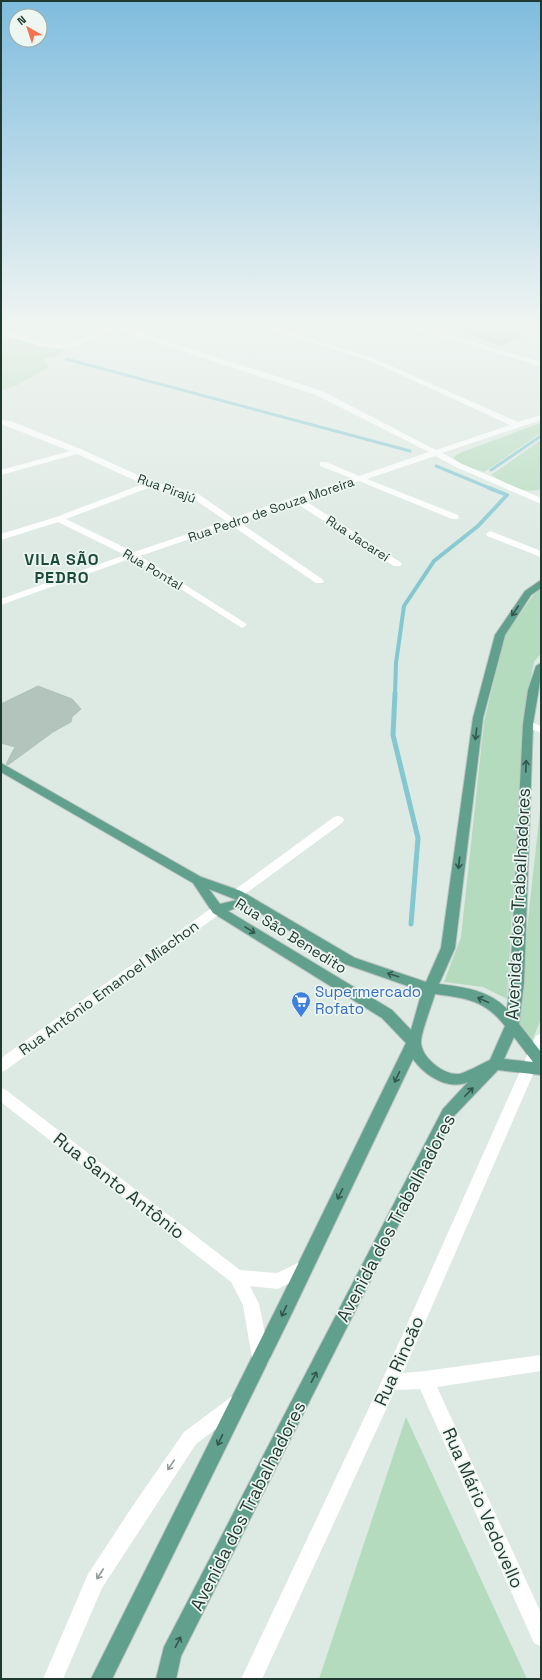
<svg xmlns="http://www.w3.org/2000/svg" width="542" height="1680" font-family="'Space Grotesk',sans-serif">
  <style>
    .green { fill: #b5dbbe }
    .lines { fill: none; stroke-linecap: round; stroke-linejoin: round }
    .stream-far2 { stroke: #83c7d0; stroke-width: 3 }
    .stream-far1 { stroke: #83c7d0; stroke-width: 4 }
    .stream { stroke: #83c7d0; stroke-width: 5 }
    .building { fill: #b2c4bc; stroke: #afc3ba }
    .major-casing { stroke: #bcc3c1; stroke-width: 2 }
    .minor { fill: #fff; fill-rule: evenodd }
    .major { fill: #60a08d; fill-rule: evenodd }
    .oneway { stroke: #32574c }
    .oneway2 { stroke: #8f9c98 }
    .labels { text-anchor: middle; stroke-width: 3.5; stroke-linejoin: round; paint-order: stroke }
    .far-street-label { font-size: 13px; fill: #1f3830; stroke: #edf6f1 }
    .street-label { font-size: 15px; fill: #1f3830; stroke: #edf6f1 }
    .shop-label { font-size: 15px; fill: #366cbe; stroke: #edf6f1; text-anchor: start }
    .far-district-label { font-size: 16px; font-weight: bold; letter-spacing: 1px; fill: #1b4a3d; stroke: #edf6f1 }
    .near-street-label { font-size: 18px; fill: #1f3830; stroke: #edf6f1 }
  </style>
  <rect width="100%" height="100%" fill="#dde9e3"/>
  <g class="green">
    <polygon points="1,336 44,347 63,350 61,355 43,359 49,367 16,386 1,390"/>
    <path d="M541,423V433L484,472C473,468 459,466 453,457L462,452Z"/>
    <path d="M541,440V489C522,495 508,484 491,475Z"/>
    <polygon points="541,588 541,653 534,662 523,719 507,999 483,987 444,982 461,937 484,722 505,635 534,594"/>
    <polygon points="541,801 541,1019 532,1041 517,1021"/>
    <polygon points="406,1417 527,1679 319,1679"/>
  </g>
  <g class="lines">
    <g class="stream-far2">
      <polyline points="66,359 410,451"/>
      <polyline points="436,466 492,489"/>
      <polyline points="491,470 541,436"/>
    </g>
    <polyline class="stream-far1" points="395,694 396,663 404,606 434,561 478,526 507,495 489,488"/>
    <polyline class="stream" points="395,693 393,735 418,838 411,924"/>
  </g>
  <g class="building">
    <polygon points="461,324 475,324 523,336 500,345 459,330"/>
    <polygon points="38,686 72,699 81,709 72,717 71,722 53,732 8,765 6,764 15,747 1,743 1,704"/>
  </g>
  <g class="lines">
    <defs>
      <path id="major" d="M541,580V588L531,595L505,635L483,718L455,948L439,984C463,987 489,990 507,1009L510,983L523,724L528,690L536,666L541,663C541,684 536,703 533,724L524,983L519,1024L541,1052V1075L498,1070L453,1117L181,1656L176,1679H156L164,1647L443,1109L468,1082C448,1091 424,1075 413,1059L292,1313L112,1679H91L280,1301L406,1043L382,1018L213,913L193,883L1,772V763L201,877L241,891L355,958L426,982L441,948L473,718L495,635L525,591ZM209,889L237,900L220,904ZM236,908H252L345,964L422,991L411,1030L392,1010L228,911ZM435,994C466,998 485,1000 505,1026L490,1060C483,1063 464,1074 458,1074C443,1075 421,1057 421,1042C421,1032 432,1005 435,994ZM514,1037L533,1062L504,1059Z"/>
    </defs>
    <use href="#major" class="major-casing"/>
    <g class="minor">
      <path d="M110,324H118L117,325L322,391L436,450L510,425L371,361L254,324H265L375,359L518,422L541,415V420L442,453L462,464L541,498V504L456,467L435,456L367,479L458,515L459,517L458,519H452L359,481L304,500L400,562L402,564L400,566H394L296,503L239,522L322,579L324,581L322,583H316L231,525L140,556L245,623L247,625L242,628L132,558L1,605V599L125,555L58,522L1,540V534L56,517L143,484L77,454L1,475V470L70,451L1,424V420L11,421L81,449L153,482L197,493L233,518L351,478L320,466V462H326L359,476L429,452L316,395L112,328C64,358 52,349 1,334V330C25,336 52,351 77,342C89,338 99,331 110,324ZM151,487L191,497L226,521L134,552L66,519Z"/>
      <polygon points="400,324 411,324 541,362 541,366"/>
      <polygon points="490,531 541,551 541,557 487,536 486,534"/>
      <polygon points="528,721 541,726 541,733 524,726 523,724 524,722"/>
      <polygon points="338,816 342,817 344,820 342,823 241,897 237,898 233,897 231,894 233,891 334,817"/>
      <polygon points="217,905 221,907 223,910 221,913 6,1070 1,1072 1,1058 213,907"/>
      <polygon points="541,1034 541,1056 403,1373 425,1371 541,1355 541,1371 437,1387 541,1613 541,1646 534,1643 420,1389 395,1390 262,1679 241,1679 384,1376 534,1040 536,1036"/>
      <polygon points="1,1088 6,1090 240,1270 277,1273 304,1260 310,1263 312,1268 310,1273 278,1289 250,1286 259,1304 270,1358 267,1364 261,1366 255,1364 252,1358 243,1305 231,1282 1,1102"/>
      <polygon points="237,1394 243,1397 246,1403 243,1409 196,1444 102,1588 63,1679 43,1679 88,1574 136,1501 184,1432 231,1397"/>
    </g>
    <use href="#major" class="major"/>
  </g>
  <defs><path id="oneway-shaft" d="M-6 0H5M1.5-3L5.5 0L1.5 3" fill="none" stroke-width="1.6" stroke-linecap="round" stroke-linejoin="round"/></defs>
  <g class="oneway">
    <use href="#oneway-shaft" transform="translate(515 611) rotate(124)"/>
    <use href="#oneway-shaft" transform="translate(476 734) rotate(97)"/>
    <use href="#oneway-shaft" transform="translate(526 766) rotate(-88)"/>
    <use href="#oneway-shaft" transform="translate(459 863) rotate(97)"/>
    <use href="#oneway-shaft" transform="translate(250 930) rotate(32)"/>
    <use href="#oneway-shaft" transform="translate(393 975) rotate(-162)"/>
    <use href="#oneway-shaft" transform="translate(483 1000) rotate(-156)"/>
    <use href="#oneway-shaft" transform="translate(397 1077) rotate(116)"/>
    <use href="#oneway-shaft" transform="translate(469 1092) rotate(-46)"/>
    <use href="#oneway-shaft" transform="translate(340 1194) rotate(116)"/>
    <use href="#oneway-shaft" transform="translate(284 1311) rotate(116)"/>
    <use href="#oneway-shaft" transform="translate(314 1377) rotate(-63)"/>
    <use href="#oneway-shaft" transform="translate(220 1440) rotate(116)"/>
    <use href="#oneway-shaft" transform="translate(178 1642) rotate(-63)"/>
  </g>
  <g class="oneway2">
    <use href="#oneway-shaft" transform="translate(171 1465) rotate(124)"/>
    <use href="#oneway-shaft" transform="translate(100 1574) rotate(123)"/>
  </g>
  <linearGradient id="sky" x2="0" y2="1"><stop stop-color="#7fbcde"/><stop offset="0.58" stop-color="#f0f5f2"/><stop offset="1" stop-color="#f0f5f2" stop-opacity="0"/></linearGradient>
  <rect width="542" height="559" fill="url(#sky)"/>
  <defs>
    <symbol id="supermarket-pin" viewBox="-11 -11 22 30"><path d="M0 17L-7.5 6A9.5 9.5 0 1 1 7.5 6Z" fill="#3f7fe0" stroke="#edf6f1"/><path d="M-6-5.5h2.5l.6 2H6L4.5 2H-2.5L-4.4-4H-6ZM-1.5 3.2a1.3 1.3 0 1 0 .1 0ZM3 3.2a1.3 1.3 0 1 0 .1 0Z" fill="#fff"/></symbol>
  </defs>
  <g fill-rule="evenodd">
    <use href="#supermarket-pin" x="290" y="990" width="22" height="30"/>
  </g>
  <g class="labels">
    <g class="far-street-label">
      <text transform="translate(167 488) rotate(20)" y="5">Rua Pirajú</text>
      <text transform="translate(271 509) rotate(-19)" y="5">Rua Pedro de Souza Moreira</text>
      <text transform="translate(358 538) rotate(33)" y="5">Rua Jacareí</text>
      <text transform="translate(153 569) rotate(31)" y="5">Rua Pontal</text>
    </g>
    <g class="street-label">
      <text transform="translate(291 936) rotate(32)" y="5">Rua São Benedito</text>
      <text transform="translate(109 988) rotate(-36)" y="5">Rua Antônio Emanoel Miachon</text>
    </g>
    <g class="shop-label">
      <text x="315" y="997">Supermercado<tspan x="315" dy="17">Rofato</tspan></text>
    </g>
    <g class="far-district-label">
      <text x="62" y="565">VILA SÃO<tspan x="62" dy="18">PEDRO</tspan></text>
    </g>
    <g class="near-street-label">
      <text transform="translate(518 904) rotate(-87)" y="6">Avenida dos Trabalhadores</text>
      <text transform="translate(119 1186) rotate(38)" y="6">Rua Santo Antônio</text>
      <text transform="translate(396 1218) rotate(-62)" y="6">Avenida dos Trabalhadores</text>
      <text transform="translate(399 1361) rotate(-66)" y="6">Rua Rincão</text>
      <text transform="translate(248 1506) rotate(-63)" y="6">Avenida dos Trabalhadores</text>
      <text transform="translate(483 1508) rotate(66)" y="6">Rua Mário Vedovello</text>
    </g>
  </g>
  <rect width="542" height="1680" fill="none" stroke="#1f3830" stroke-width="4"/>
  <g transform="translate(28 28) rotate(321)"><circle r="19" fill="#edf6f1" stroke="#9baaa4"/>
  <path d="M0-3L7 15L0 10L-7 15Z" fill="#f47250"/>
  <text y="-6" font-size="11" font-weight="bold" text-anchor="middle" fill="#1f3830">N</text>
  </g>
</svg>
